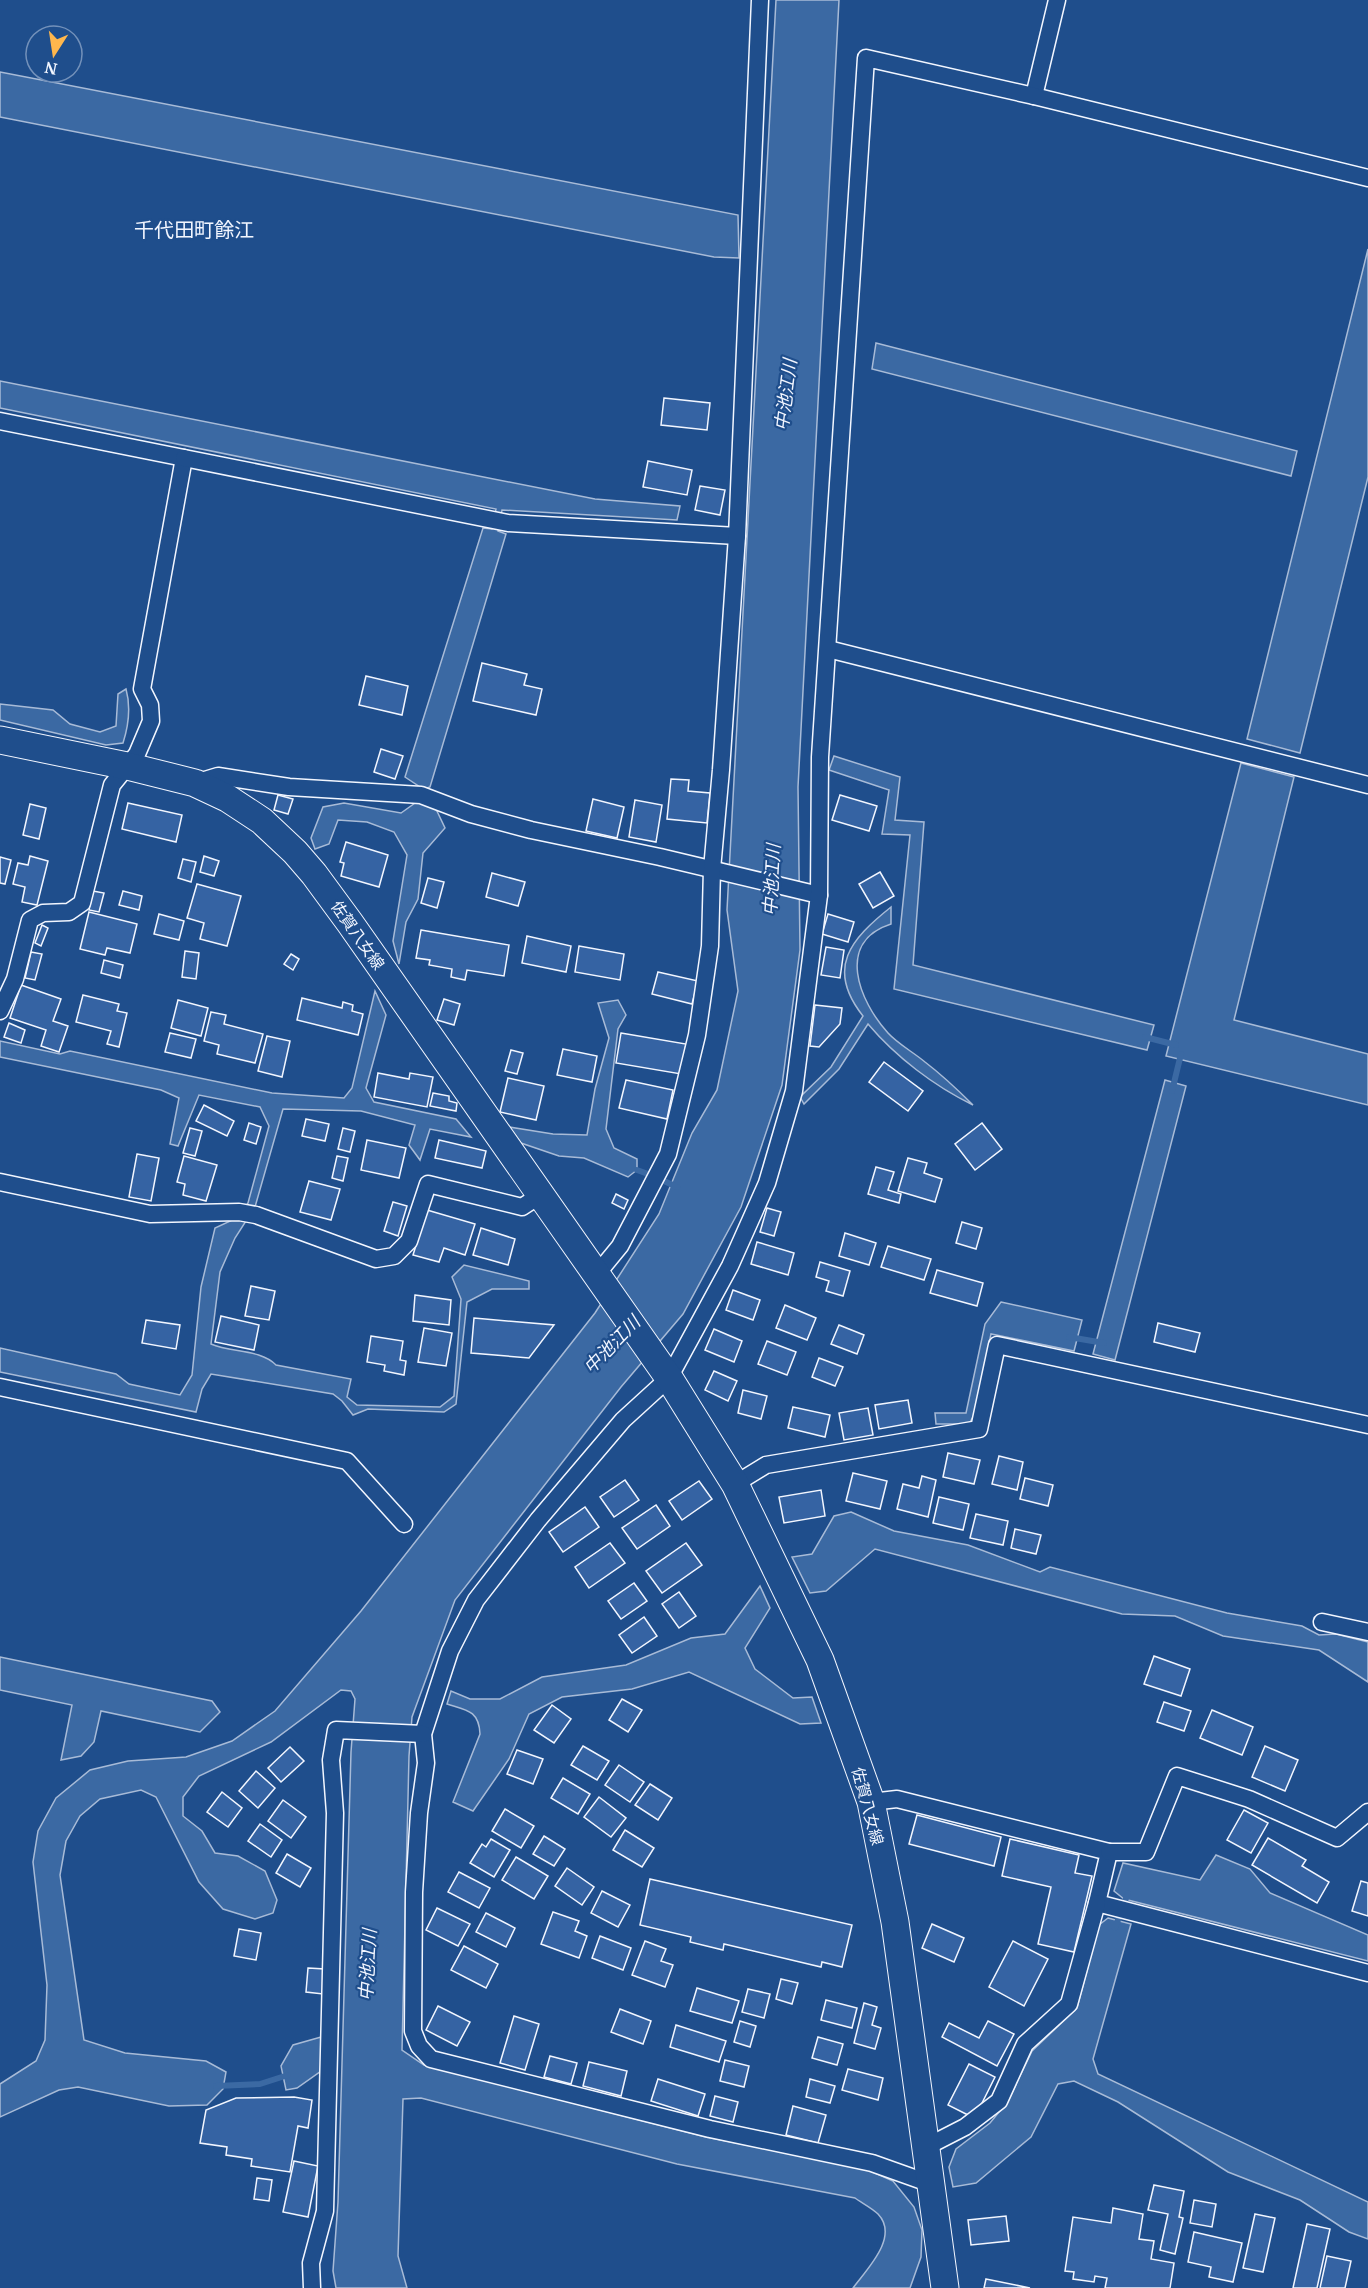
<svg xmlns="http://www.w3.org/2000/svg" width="1368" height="2288" font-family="'PT Serif','Noto Sans JP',serif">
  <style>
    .water { fill: #3b69a3; stroke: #a8bbd7; stroke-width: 1.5 }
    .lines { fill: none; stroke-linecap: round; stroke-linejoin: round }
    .stream { stroke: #3b69a3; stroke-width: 6 }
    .building { fill: #3563a3; stroke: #f2f6ff; stroke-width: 1.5 }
    .street-casing { stroke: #f2f6ff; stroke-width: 19 }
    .primary-casing { stroke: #f2f6ff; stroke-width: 29 }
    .street { stroke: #1f4e8c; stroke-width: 16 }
    .primary { stroke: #1f4e8c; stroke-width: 27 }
    .labels { text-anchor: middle; stroke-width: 4.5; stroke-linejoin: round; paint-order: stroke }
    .street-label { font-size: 16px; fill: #f2f6ff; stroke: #1f4e8c }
    .water-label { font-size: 18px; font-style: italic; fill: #f2f6ff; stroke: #1f4e8c }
    .quarter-label { font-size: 20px; fill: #f2f6ff; stroke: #1f4e8c }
  </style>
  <rect width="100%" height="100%" fill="#1f4e8c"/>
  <g class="water">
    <path d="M776,0H839L798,787L800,950L782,1085L741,1207L683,1314L621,1387L455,1600L412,1717L409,1756L402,2050L424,2065L706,2137L866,2169L893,2181L914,2207L922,2230L921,2257L910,2288H853C866,2270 900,2237 878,2214C872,2208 862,2203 855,2198L677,2164L421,2098L403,2099L398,2256L407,2288H336L333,2271L338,2202L351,1752L355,1699L351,1691L341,1690L271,1742L199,1776L183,1797V1816L202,1831L215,1853L238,1856L265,1871L277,1900L273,1913L255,1919L223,1909L199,1882L156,1797L141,1790L100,1799L80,1816L66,1841L60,1875L84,2040L125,2053L206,2061L226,2072L223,2089L207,2105L169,2106L78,2087L59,2090L0,2117V2084L36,2061L45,2040L47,1985L33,1862L38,1831L56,1798L90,1770L128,1761L186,1757L232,1741L275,1711L361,1611L595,1313L659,1214L692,1133L717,1090L738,991L727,910Z"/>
    <polygon points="0,72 738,215 739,258 714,257 0,117"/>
    <polygon points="1368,249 1368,477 1300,753 1247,739"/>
    <polygon points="876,343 1297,451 1291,476 872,369"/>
    <polygon points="0,381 595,499 680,506 677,520 502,510 498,531 506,534 430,787 427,788 427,804 435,807 445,828 423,853 418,899 406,922 399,964 393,941 407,855 394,832 367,822 338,820 329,844 315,849 311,838 323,807 344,803 401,813 415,803 423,789 405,777 483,528 492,529 496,509 0,408"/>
    <path d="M126,689C131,707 129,724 123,743L106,745L0,720V704L53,710L70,724L100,732L116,726L118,694Z"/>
    <polygon points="834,756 900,777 895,820 924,822 913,965 1154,1025 1147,1050 894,989 910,835 882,834 889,790 829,770"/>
    <polygon points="1241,763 1294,777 1234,1020 1368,1054 1368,1105 1166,1056"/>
    <path d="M891,907V924C835,942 859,1001 888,1033C898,1044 913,1052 925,1062C942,1075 958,1090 973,1105C934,1086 896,1057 868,1024L839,1069L804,1104L800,1097L831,1067L863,1016C825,968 851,939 891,907Z"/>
    <path d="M375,991L386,1015L366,1088L374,1102L456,1119L471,1137L430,1129L420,1160L409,1145L415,1125L361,1111L283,1109L255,1207L235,1238L220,1272L211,1344C232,1353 260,1349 276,1365L351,1379L347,1397L357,1405L440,1407L454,1396L461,1299L452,1277L464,1265L529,1281V1289H492L467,1302L456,1404L444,1412L368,1409L353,1415L342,1401L333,1394L211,1374L202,1389L196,1412L0,1372V1348L116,1374L129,1384L180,1395L192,1375L201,1287L215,1228L239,1217L248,1203L269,1126L260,1107L199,1095L178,1146L170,1144L179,1098L161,1090L0,1057V1041L60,1054L70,1051L272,1093L344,1098L352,1088Z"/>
    <polygon points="618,1000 626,1015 618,1029 606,1129 614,1148 637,1159 637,1170 628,1177 584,1158 559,1156 521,1143 509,1127 553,1134 587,1135 595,1089 609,1038 598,1003"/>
    <polygon points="1165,1080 1186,1086 1115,1360 1093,1354"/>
    <polygon points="1001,1302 1082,1320 1074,1351 991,1334 974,1415 969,1424 936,1424 935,1413 966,1413 985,1324"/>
    <polygon points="851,1512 894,1531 968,1545 1040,1572 1050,1567 1227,1613 1302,1626 1319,1635 1336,1634 1368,1642 1368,1682 1319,1650 1223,1636 1175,1616 1122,1614 875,1549 826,1591 810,1593 792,1557 812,1554 834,1516"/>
    <path d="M760,1586L770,1608L745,1648L755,1669L793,1698L812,1697L821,1723L800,1724L689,1672L632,1689L562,1697L529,1714L509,1759L473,1811L453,1802L480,1734C479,1710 466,1710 447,1704L451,1691L470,1699H500L542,1677L626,1665L691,1638L725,1634Z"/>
    <polygon points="0,1657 212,1701 220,1712 200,1732 101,1711 94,1742 81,1756 61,1760 72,1705 0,1690"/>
    <polygon points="1216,1855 1250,1869 1270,1893 1368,1935 1368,1961 1124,1899 1114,1891 1123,1863 1200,1880"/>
    <polygon points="1108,1918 1131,1924 1093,2059 1098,2074 1368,2202 1368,2239 1349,2232 1300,2200 1228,2172 1118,2102 1074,2081 1058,2084 1031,2137 976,2183 953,2187 949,2167 956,2149 990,2123 1008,2101 1032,2051 1077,2008 1099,1925"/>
    <polygon points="321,2037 321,2071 297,2088 286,2090 281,2066 293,2045"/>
  </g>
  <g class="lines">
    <g class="stream">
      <polyline points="1145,1037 1176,1045"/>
      <polyline points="1172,1091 1181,1054"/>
      <polyline points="637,1170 648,1174"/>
      <polyline points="664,1181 677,1187"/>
      <polyline points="1069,1337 1104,1343"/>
      <polyline points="1115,1928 1128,1893"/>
      <polyline points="216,2086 260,2084 288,2075"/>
    </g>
  </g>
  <g class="building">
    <polygon points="664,398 710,403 707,430 661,425"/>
    <polygon points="648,461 692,470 687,495 643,487"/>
    <polygon points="700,486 725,490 720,515 695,510"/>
    <polygon points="482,663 527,674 524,685 542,689 536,715 473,701"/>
    <polygon points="366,676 408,686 402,715 359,705"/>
    <polygon points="381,749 403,756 395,779 374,772"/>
    <polygon points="671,779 689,780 688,791 710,793 707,823 667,819"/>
    <polygon points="278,795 293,799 288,814 274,810"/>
    <polygon points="840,795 877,806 869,831 832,820"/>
    <polygon points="593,799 624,807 617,838 586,831"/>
    <polygon points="635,800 662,805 656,842 629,837"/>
    <polygon points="128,803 182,815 176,842 122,829"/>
    <polygon points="30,804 46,808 39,839 23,835"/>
    <polygon points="346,842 388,855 379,887 341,876 344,863 340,862"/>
    <polygon points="30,856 48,861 37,905 22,902 25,887 13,884 18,863 28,865"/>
    <polygon points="204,856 219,861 214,876 200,872"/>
    <polygon points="0,857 11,860 5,884 0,883"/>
    <polygon points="183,859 196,862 191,882 178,878"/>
    <polygon points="880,872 894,896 873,908 859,884"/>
    <polygon points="492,873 525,882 518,906 486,897"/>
    <polygon points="428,878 444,882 437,908 421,903"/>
    <polygon points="197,884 241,896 227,946 200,939 204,923 187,918"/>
    <polygon points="93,891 104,893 99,912 89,910"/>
    <polygon points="123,891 142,896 139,910 119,905"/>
    <polygon points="89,912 137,924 130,953 107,948 105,955 80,949"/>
    <polygon points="159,914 184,921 179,940 154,934"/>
    <polygon points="828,914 854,922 848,942 822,934"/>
    <polygon points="42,925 48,928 41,946 35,943"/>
    <polygon points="421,930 509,945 504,976 467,970 465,980 451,977 452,969 429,965 430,960 416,958"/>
    <polygon points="527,936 571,946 566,972 522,963"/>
    <polygon points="579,946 624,954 620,980 575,972"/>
    <polygon points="826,947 844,950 840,978 821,975"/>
    <polygon points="185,951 199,953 196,979 182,977"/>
    <polygon points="31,952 42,954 35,980 25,978"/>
    <polygon points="291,954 299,959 293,970 284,964"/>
    <polygon points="104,960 123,965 120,978 101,973"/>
    <polygon points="658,972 698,981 692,1004 652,994"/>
    <polygon points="21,985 61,999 53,1021 68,1026 59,1052 41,1046 46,1030 10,1018"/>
    <polygon points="83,995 119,1004 117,1011 127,1013 119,1047 107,1044 111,1031 76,1022"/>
    <polygon points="302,998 342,1008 343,1002 353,1005 352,1011 363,1014 358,1035 297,1020"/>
    <polygon points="444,999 460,1004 454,1025 437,1020"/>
    <polygon points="178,1000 208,1008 201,1036 171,1028"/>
    <polygon points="815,1005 842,1008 840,1024 819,1047 810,1046"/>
    <polygon points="211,1012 226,1015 224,1024 263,1034 255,1063 217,1054 219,1045 204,1041"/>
    <polygon points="9,1023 25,1030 21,1043 4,1037"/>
    <polygon points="170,1033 196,1039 191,1058 165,1052"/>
    <polygon points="621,1033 686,1044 681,1074 616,1063"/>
    <polygon points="267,1036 290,1041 282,1077 258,1071"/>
    <polygon points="563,1049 597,1056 592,1082 557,1075"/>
    <polygon points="511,1050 523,1053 517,1074 505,1071"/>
    <polygon points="884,1062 923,1091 908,1111 869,1082"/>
    <polygon points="378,1073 409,1079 410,1073 433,1077 427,1107 374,1097"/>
    <polygon points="508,1078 544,1086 536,1120 500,1112"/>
    <polygon points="626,1080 673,1090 667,1119 619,1108"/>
    <polygon points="433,1093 449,1096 449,1101 457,1103 456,1111 430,1106"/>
    <polygon points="204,1105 234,1121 227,1136 196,1121"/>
    <polygon points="306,1119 329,1124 325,1141 302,1136"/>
    <polygon points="249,1123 261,1127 256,1144 244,1140"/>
    <polygon points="982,1123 1002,1149 975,1170 955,1144"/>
    <polygon points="190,1128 202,1131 195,1156 183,1153"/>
    <polygon points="343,1128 355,1131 350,1152 338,1149"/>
    <polygon points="367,1140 406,1148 399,1178 361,1170"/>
    <polygon points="439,1140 486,1151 482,1168 435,1158"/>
    <polygon points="137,1154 159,1158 151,1201 129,1197"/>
    <polygon points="184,1156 217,1165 206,1201 183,1195 185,1184 177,1182"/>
    <polygon points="337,1156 348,1158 343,1181 332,1178"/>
    <polygon points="908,1158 927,1163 924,1173 942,1179 935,1202 898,1191"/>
    <polygon points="876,1167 894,1172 888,1190 901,1194 899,1203 868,1194"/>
    <polygon points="309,1181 340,1189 331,1220 300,1212"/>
    <polygon points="616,1194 628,1200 624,1209 612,1203"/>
    <polygon points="393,1202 407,1206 398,1236 384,1231"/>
    <polygon points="767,1208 781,1212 774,1236 760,1232"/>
    <polygon points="427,1210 475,1224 465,1255 444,1248 439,1262 413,1255"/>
    <polygon points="962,1222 982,1228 976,1249 956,1243"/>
    <polygon points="481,1228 515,1239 508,1265 473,1255"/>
    <polygon points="845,1233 876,1243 869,1265 839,1256"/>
    <polygon points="757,1242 794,1253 788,1275 751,1264"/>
    <polygon points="888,1246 931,1259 924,1280 881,1267"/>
    <polygon points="820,1262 850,1271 843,1296 826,1291 829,1281 816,1277"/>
    <polygon points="937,1270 983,1283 977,1306 930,1293"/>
    <polygon points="251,1286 275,1291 269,1320 245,1316"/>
    <polygon points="733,1290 760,1300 753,1320 726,1310"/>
    <polygon points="415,1295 451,1300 449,1325 413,1321"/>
    <polygon points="785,1305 816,1318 807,1340 776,1328"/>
    <polygon points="221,1316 259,1325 254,1350 215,1342"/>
    <polygon points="474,1318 554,1325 529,1358 471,1353"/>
    <polygon points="146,1320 180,1325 176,1349 142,1343"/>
    <polygon points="1158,1323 1200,1333 1195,1352 1154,1342"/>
    <polygon points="839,1325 864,1335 857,1354 831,1344"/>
    <polygon points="424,1328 452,1333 446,1366 418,1362"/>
    <polygon points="714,1329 742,1341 734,1362 705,1350"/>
    <polygon points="371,1336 403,1341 400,1360 406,1361 404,1375 384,1371 385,1365 367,1362"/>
    <polygon points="767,1341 796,1352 787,1375 758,1364"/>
    <polygon points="819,1358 843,1367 835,1386 812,1377"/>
    <polygon points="714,1371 737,1381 728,1401 705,1390"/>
    <polygon points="743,1390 767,1396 761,1419 738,1413"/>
    <polygon points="908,1400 912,1423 879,1429 875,1405"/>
    <polygon points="793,1407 830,1415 825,1437 788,1428"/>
    <polygon points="868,1408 873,1435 844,1440 839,1413"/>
    <polygon points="948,1453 980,1460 974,1484 943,1477"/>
    <polygon points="999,1456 1023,1462 1017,1490 992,1484"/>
    <polygon points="853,1473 887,1481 880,1509 846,1501"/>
    <polygon points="922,1476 936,1480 928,1517 897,1509 903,1484 919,1488"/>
    <polygon points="1025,1478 1053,1485 1048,1506 1020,1499"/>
    <polygon points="625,1480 639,1500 614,1517 600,1497"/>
    <polygon points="699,1481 712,1499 682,1520 669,1501"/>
    <polygon points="821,1490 825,1516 784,1523 779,1497"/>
    <polygon points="939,1497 969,1504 963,1530 933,1523"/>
    <polygon points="656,1505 670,1526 637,1549 622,1528"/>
    <polygon points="585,1507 599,1527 563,1552 549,1532"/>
    <polygon points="976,1514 1008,1521 1003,1545 970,1538"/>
    <polygon points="1015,1529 1041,1535 1036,1554 1011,1548"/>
    <polygon points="610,1543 625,1563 589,1588 575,1567"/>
    <polygon points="686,1543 702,1565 662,1593 646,1571"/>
    <polygon points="634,1583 647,1601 621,1619 608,1601"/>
    <polygon points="679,1592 696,1616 679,1628 662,1604"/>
    <polygon points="644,1617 657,1636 632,1653 619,1635"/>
    <polygon points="1154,1656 1190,1669 1181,1696 1144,1684"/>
    <polygon points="622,1699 642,1710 628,1732 609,1720"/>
    <polygon points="1164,1702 1191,1711 1184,1731 1157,1722"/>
    <polygon points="552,1705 571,1719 554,1743 534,1730"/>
    <polygon points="1212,1710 1253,1727 1242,1755 1200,1738"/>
    <polygon points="583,1746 609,1761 597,1780 571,1765"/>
    <polygon points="1265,1746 1298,1760 1285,1791 1252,1777"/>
    <polygon points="290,1747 304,1761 281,1782 268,1768"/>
    <polygon points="517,1750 543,1759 533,1784 507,1774"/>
    <polygon points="619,1765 644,1782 630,1802 605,1785"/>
    <polygon points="256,1771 275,1788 258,1808 239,1791"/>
    <polygon points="563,1778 590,1794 578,1814 551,1798"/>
    <polygon points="650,1784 672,1798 658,1820 635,1805"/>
    <polygon points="222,1792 242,1808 228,1827 207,1812"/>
    <polygon points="599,1797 626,1818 611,1837 584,1817"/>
    <polygon points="283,1800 306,1817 291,1838 268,1821"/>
    <polygon points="505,1809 534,1826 521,1848 492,1831"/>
    <polygon points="1244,1810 1268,1823 1251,1853 1227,1840"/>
    <polygon points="917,1815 1001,1837 994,1866 909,1844"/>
    <polygon points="260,1824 282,1840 271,1857 248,1841"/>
    <polygon points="625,1830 654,1848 642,1867 613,1850"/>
    <polygon points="544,1836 565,1849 554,1866 533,1854"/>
    <polygon points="1268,1838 1306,1860 1302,1866 1329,1882 1317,1903 1252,1865"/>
    <polygon points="491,1839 510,1850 494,1877 470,1863 482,1844 486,1847"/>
    <polygon points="1010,1839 1079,1855 1075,1873 1092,1876 1074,1952 1038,1944 1051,1887 1002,1876"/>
    <polygon points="287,1854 311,1868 300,1887 276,1873"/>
    <polygon points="516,1857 548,1876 534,1899 502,1880"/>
    <polygon points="567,1868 594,1887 582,1905 555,1886"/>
    <polygon points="459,1872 490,1888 479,1908 448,1892"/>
    <polygon points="650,1879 852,1925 842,1967 822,1962 821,1967 724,1944 723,1950 690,1942 691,1937 640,1925"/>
    <polygon points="1361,1881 1368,1883 1368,1916 1352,1911"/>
    <polygon points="602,1891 630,1905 618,1927 591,1913"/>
    <polygon points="437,1908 470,1924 458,1946 426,1930"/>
    <polygon points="553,1912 579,1921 575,1931 587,1936 579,1958 541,1944"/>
    <polygon points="486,1913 515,1928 506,1947 476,1932"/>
    <polygon points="932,1924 964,1938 954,1962 922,1948"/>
    <polygon points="239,1929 261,1933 256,1960 234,1956"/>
    <polygon points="600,1936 631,1948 623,1970 592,1958"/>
    <polygon points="645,1941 666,1949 661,1961 673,1965 665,1987 632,1975"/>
    <polygon points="1013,1941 1048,1959 1024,2006 989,1987"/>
    <polygon points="464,1946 498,1964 486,1988 451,1970"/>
    <polygon points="308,1968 325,1969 323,1994 306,1992"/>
    <polygon points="781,1979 798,1983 792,2004 776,1999"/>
    <polygon points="697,1988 739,2001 732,2023 690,2011"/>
    <polygon points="748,1989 770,1994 764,2018 742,2012"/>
    <polygon points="826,2000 857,2008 852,2028 821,2020"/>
    <polygon points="864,2003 877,2007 872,2025 881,2028 875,2049 854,2043"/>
    <polygon points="438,2006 470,2022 457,2046 426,2030"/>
    <polygon points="620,2009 651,2021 643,2044 611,2032"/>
    <polygon points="514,2016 539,2024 525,2070 500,2063"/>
    <polygon points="740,2021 756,2026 750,2047 734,2042"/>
    <polygon points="988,2021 1014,2034 997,2066 942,2037 949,2023 979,2038"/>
    <polygon points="676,2025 726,2041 719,2062 670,2047"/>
    <polygon points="818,2037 843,2044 837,2065 812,2058"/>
    <polygon points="550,2056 577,2063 571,2084 544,2077"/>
    <polygon points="725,2060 749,2066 744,2087 720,2081"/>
    <polygon points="589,2062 627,2071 621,2096 583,2086"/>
    <polygon points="969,2064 995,2077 981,2105 968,2115 948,2105"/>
    <polygon points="848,2069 883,2078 878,2100 842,2090"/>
    <polygon points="658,2079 705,2094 698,2116 651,2101"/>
    <polygon points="810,2079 835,2086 830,2103 806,2097"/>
    <polygon points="715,2096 738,2102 733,2122 710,2116"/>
    <polygon points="294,2097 312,2100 308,2128 298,2126 290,2172 251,2166 252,2159 226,2155 227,2147 200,2143 206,2110 236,2098"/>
    <polygon points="793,2106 826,2115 818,2143 786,2135"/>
    <polygon points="294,2161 318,2166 308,2217 283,2212"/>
    <polygon points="257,2178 272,2180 269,2201 254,2199"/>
    <polygon points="1154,2185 1184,2191 1179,2217 1183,2218 1175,2254 1160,2250 1168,2214 1148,2210"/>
    <polygon points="1194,2200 1216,2204 1212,2227 1190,2223"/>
    <polygon points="1113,2208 1143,2214 1139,2239 1154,2241 1151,2259 1174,2263 1170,2288 1105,2288 1107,2278 1095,2276 1094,2282 1073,2279 1074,2272 1065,2271 1073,2217 1111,2223"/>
    <polygon points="1255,2214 1275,2218 1263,2272 1243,2268"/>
    <polygon points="1006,2216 1009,2241 971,2245 968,2220"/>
    <polygon points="1307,2224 1330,2229 1317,2288 1293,2288"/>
    <polygon points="1194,2232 1242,2243 1233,2282 1209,2277 1211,2267 1188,2262"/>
    <polygon points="1327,2256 1351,2261 1345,2288 1320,2288"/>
    <polygon points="986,2279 1030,2288 984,2288"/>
  </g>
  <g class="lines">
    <defs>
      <g id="street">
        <polyline points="1034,96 1057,0"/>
        <polyline points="0,421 184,458 142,689 150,705 151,721 137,754 112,785 82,903 69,912 43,913 30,920 15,979 0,1011"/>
        <polyline points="184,458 508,523 737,536"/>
        <polyline points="828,649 1368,785"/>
        <polyline points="195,783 218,776 289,787 421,795 471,814 531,830 660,857 819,895"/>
        <polyline points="0,1182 150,1214 239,1212 256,1215 376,1259 394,1256 409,1241 428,1184 522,1207 542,1194"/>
        <polyline points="597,1274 620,1246 668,1154 697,1035 710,946 712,869 721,770 737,536 760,0"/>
        <polyline points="0,1387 347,1461 404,1524"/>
        <polyline points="735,1484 766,1465 979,1429 997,1345 1368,1425"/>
        <polyline points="1322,1622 1368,1632"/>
        <polyline points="871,1802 897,1799 1109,1852 1097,1903 1368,1973"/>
        <polyline points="1109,1852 1146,1852 1177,1776 1249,1799 1337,1838 1368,1812"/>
        <polyline points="926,2147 965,2127 999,2101 1025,2044 1069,2004 1097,1903"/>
        <polyline points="931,2184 872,2163 710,2129 431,2059 419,2046 413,2031 414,1892 419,1813 426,1763 423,1734 450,1651 476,1600 538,1520 623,1420 669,1378 730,1266 767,1183 794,1091 819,895 820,757 866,58 1034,96 1368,178"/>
        <polyline points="312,2288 311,2263 325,2211 335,1813 331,1760 336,1730 423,1734"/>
      </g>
      <polyline id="primary" points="0,740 127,766 195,783 227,798 262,821 295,852 314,874 350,923 669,1378 735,1484 820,1660 871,1802 895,1922 945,2288"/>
    </defs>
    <use href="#street" class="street-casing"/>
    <use href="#primary" class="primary-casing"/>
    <use href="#street" class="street"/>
    <use href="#primary" class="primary"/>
  </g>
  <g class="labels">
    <g class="street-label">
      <text transform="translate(358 935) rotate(55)" y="6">佐賀八女線</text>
      <text transform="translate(868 1806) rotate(75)" y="6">佐賀八女線</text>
    </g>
    <g class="water-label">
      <text transform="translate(786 395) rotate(-83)" y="6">中池江川</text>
      <text transform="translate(772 880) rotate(-87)" y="6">中池江川</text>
      <text transform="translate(612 1345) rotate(-46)" y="6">中池江川</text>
      <text transform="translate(368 1965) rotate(-87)" y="6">中池江川</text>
    </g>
    <g class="quarter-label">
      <text x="194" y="237">千代田町餘江</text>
    </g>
  </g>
  <g transform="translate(54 54) rotate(192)"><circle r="28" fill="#1f4e8c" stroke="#7391ba" stroke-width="1.5"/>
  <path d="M0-4.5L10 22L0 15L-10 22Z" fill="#ffb74d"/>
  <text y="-9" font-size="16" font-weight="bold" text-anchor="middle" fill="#f2f6ff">N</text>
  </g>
</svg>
